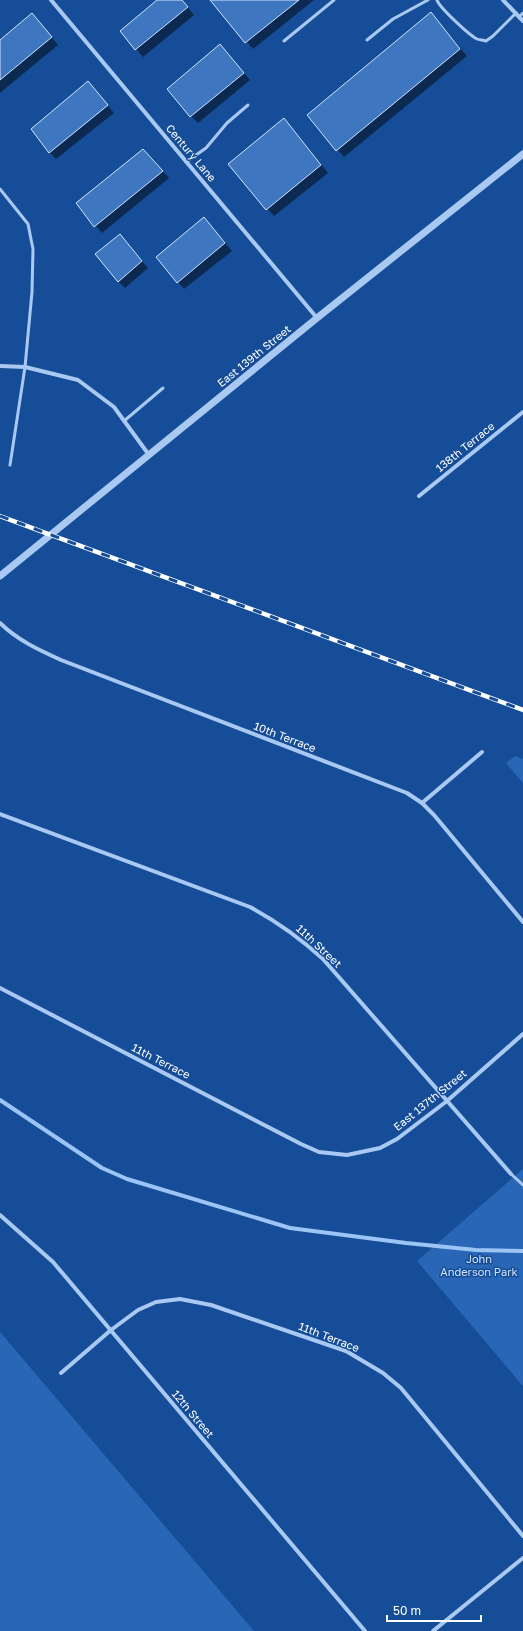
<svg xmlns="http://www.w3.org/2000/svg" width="523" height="1631" font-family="'Golos Text',sans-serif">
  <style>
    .green { fill: #2967b6 }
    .shadow { fill: #0007 }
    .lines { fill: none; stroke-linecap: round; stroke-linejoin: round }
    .stream { stroke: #9cc4f5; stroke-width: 4 }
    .building { fill: #3e77c0; stroke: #d1e4fc }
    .service { stroke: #aac9f2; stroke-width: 3 }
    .minor { stroke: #aac9f2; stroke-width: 4 }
    .tertiary { stroke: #aac9f2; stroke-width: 7 }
    .rail-casing { stroke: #fff; stroke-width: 4.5 }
    .rail { stroke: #164d99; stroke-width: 3; stroke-dasharray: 9; stroke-linecap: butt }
    .labels { text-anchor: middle; stroke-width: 3; stroke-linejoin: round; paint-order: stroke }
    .street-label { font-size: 11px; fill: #fff; stroke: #164d99 }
    .park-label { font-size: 11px; fill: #d1e4fc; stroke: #164d99 }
  </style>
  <rect width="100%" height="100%" fill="#164d99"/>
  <g class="green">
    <polygon points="515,756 523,759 523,783 506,763"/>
    <polygon points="523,1169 523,1386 417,1261"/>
    <polygon points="0,1332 254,1631 0,1631"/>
  </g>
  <g class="shadow">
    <polygon points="158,0 182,0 194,15 143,57 122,31"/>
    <polygon points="211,0 314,0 253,49"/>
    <polygon points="431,14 467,56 344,157 308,115"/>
    <polygon points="39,22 58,45 0,93 0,41"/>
    <polygon points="220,45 250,80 198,123 191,116"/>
    <polygon points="108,106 114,113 56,159 50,153"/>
    <polygon points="284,119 328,173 274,216 229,164"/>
    <polygon points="150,157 169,178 102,233 77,203"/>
    <polygon points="204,218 232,251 184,289 178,282"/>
    <polygon points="126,242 148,268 125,288 118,281"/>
  </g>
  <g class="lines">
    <polyline class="stream" points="0,1100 102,1168 127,1179 290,1228 406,1243 476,1250 523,1251"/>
  </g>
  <g class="building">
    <polygon points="157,0 182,0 188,7 135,50 120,31"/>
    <polygon points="210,0 299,0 245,43"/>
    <polygon points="431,12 460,49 336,151 307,115"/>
    <polygon points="32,13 52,37 0,80 0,40"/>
    <polygon points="220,44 244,73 190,117 167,89"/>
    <polygon points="88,81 108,105 49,153 31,129"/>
    <polygon points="284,118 321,165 266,210 228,164"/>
    <polygon points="143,149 163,171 94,227 76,203"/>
    <polygon points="204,217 225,243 177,283 156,257"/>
    <polygon points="120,234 142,261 118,282 95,254"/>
  </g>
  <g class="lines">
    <g class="service">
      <path d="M437,0C439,7 469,35 477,39C479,40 483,40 486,41L493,36L516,13"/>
      <polyline points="520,16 523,13"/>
      <polyline points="367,40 393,19 428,0"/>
      <polyline points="284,41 334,0"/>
      <polyline points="186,162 206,148 227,123 248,105"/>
      <polyline points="0,189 28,224 33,249 32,292 25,367 10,465"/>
      <polyline points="124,421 163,388"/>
      <polyline points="511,1174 523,1185"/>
    </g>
    <g class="minor">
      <polyline points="51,0 317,318"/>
      <polyline points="503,0 523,21"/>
      <polyline points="0,366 25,367 78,380 114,407 149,455"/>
      <polyline points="419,496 523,412"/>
      <path d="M0,623C17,640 39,650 61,660L407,793L422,803L434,815L523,922"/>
      <polyline points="422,803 482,752"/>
      <path d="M0,814L250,907C278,922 300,938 323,959L511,1174"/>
      <polyline points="0,988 301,1144 319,1152 347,1155 380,1148 397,1139 447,1101 523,1034"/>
      <polyline points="0,1215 53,1262 365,1631"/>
      <polyline points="61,1373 111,1330 138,1310 156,1302 180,1299 211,1305 346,1351 383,1373 401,1388 523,1536"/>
      <polyline points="433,1631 523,1558"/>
    </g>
    <polyline class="tertiary" points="0,576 317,318 523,154"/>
    <defs>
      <polyline id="rail" points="0,516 523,710"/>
    </defs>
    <use href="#rail" class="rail-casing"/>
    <use href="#rail" class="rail"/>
  </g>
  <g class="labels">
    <g class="street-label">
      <text transform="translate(191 153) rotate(50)" y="4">Century Lane</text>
      <text transform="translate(254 356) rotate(-39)" y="4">East 139th Street</text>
      <text transform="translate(465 447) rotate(-39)" y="4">138th Terrace</text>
      <text transform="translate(285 737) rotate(21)" y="4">10th Terrace</text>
      <text transform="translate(319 946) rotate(43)" y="4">11th Street</text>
      <text transform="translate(161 1061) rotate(27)" y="4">11th Terrace</text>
      <text transform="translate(430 1100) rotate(-39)" y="4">East 137th Street</text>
      <text transform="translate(329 1337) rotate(21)" y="4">11th Terrace</text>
      <text transform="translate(193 1414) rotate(50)" y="4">12th Street</text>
    </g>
    <g class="park-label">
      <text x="479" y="1263">John<tspan x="479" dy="13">Anderson Park</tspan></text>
    </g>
  </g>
  <path d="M387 1615v6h94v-6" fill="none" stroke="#ffffff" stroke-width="2"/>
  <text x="393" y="1615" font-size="12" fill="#ffffff" stroke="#164d99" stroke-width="3" paint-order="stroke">50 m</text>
</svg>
